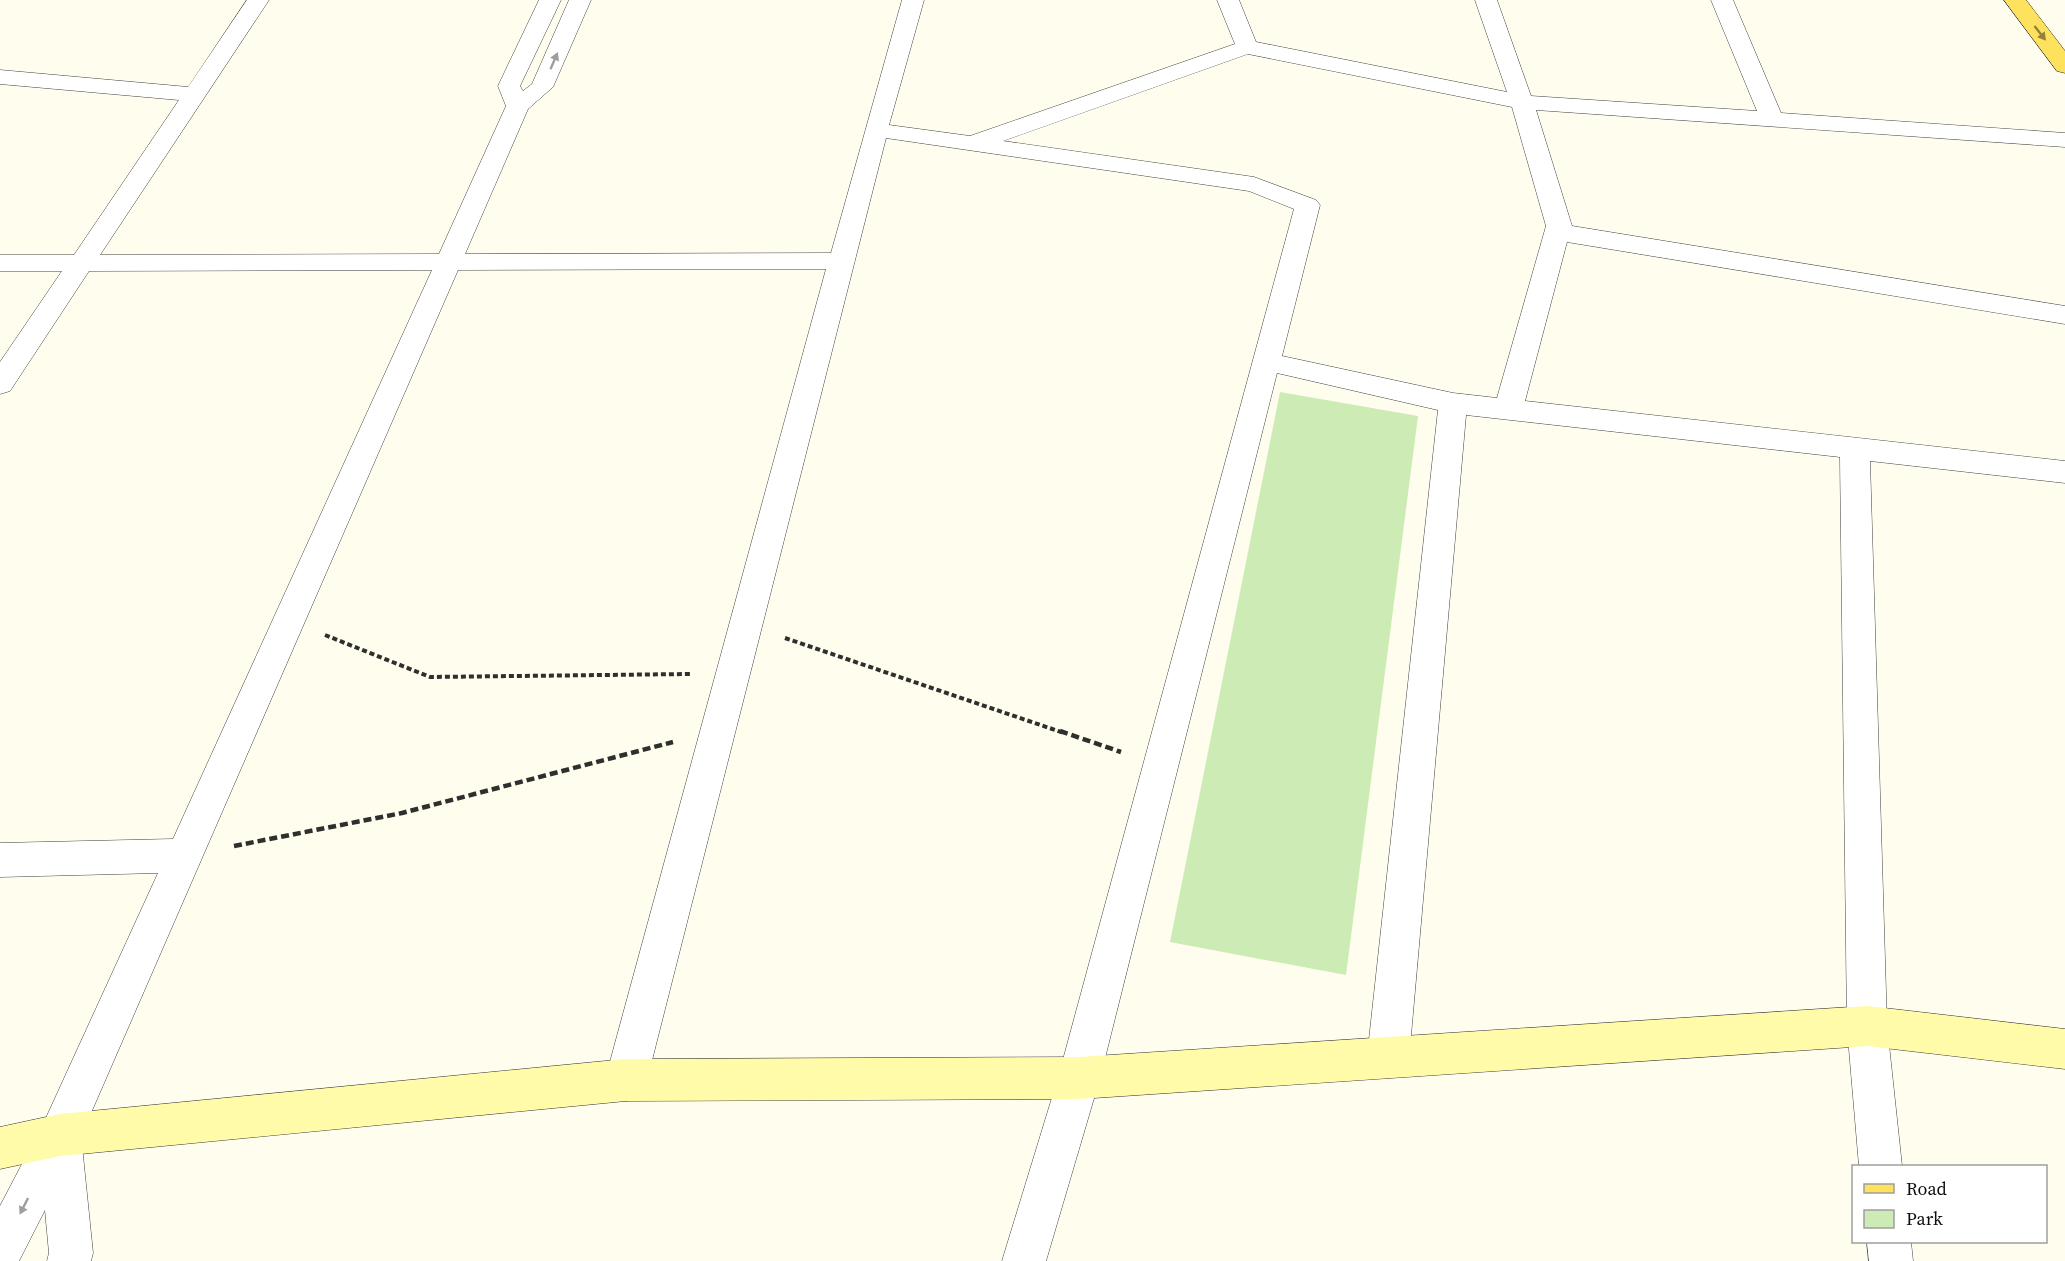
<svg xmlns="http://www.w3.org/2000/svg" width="2065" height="1261" font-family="'Source Serif 4',serif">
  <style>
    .green { fill: #cdebb5 }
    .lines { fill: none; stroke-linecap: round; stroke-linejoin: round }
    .street-casing { stroke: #404040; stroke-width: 1 }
    .secondary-casing { stroke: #2f2f2f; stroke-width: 1 }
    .primary-casing { stroke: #1e1e1e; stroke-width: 1 }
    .path-far1 { stroke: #2f2f2f; stroke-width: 4; stroke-dasharray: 5 3; stroke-linecap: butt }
    .path { stroke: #2f2f2f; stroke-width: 4.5; stroke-dasharray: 8 4; stroke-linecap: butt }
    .street { fill: #fff; fill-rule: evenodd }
    .secondary { fill: #fffba8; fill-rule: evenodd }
    .primary { fill: #fee25e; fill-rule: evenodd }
    .oneway { fill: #92823a }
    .oneway2 { fill: #9e9e9e }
  </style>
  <rect width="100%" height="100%" fill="#fffded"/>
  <polygon class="green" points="1280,392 1418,416 1346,975 1170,942"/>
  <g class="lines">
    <defs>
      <g id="street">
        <path d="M247,0H269L100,255L439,254L506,106L498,86L539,0H561L520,86L523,91L532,84L569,0H591L553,87L528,109L465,254L831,253L902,0H924L889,125L970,136L1235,44L1217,0H1239L1256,42L1507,92L1475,0H1497L1531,96L1757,111L1711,0H1733L1781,113L2065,133V147L1536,110L1572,226L2065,306V324L1567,242L1525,401L2065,461V483L1870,461L1887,1026L1902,1166H1859L1847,1026L1840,457L1466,415L1409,1058L1403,1072L1388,1078L1373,1072L1367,1058L1438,410L1277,373L1100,1078L1046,1261H1002L1058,1078L1294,209L1249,191L886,138L647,1080L641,1095L626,1101L611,1095L605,1080L826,269L458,270L81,1136L93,1253L91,1261H47L49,1253L45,1210L19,1261H0V1206L45,1120L158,873L0,877V843L173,839L432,270L89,271L10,391L0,394V362L62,271H0V255H74L179,100L0,84V70L188,87ZM1248,54L1512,107L1546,226L1497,398L1453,393L1282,356L1320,205L1316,200L1254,177L1003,141Z"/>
        <polygon points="1867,1242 1911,1242 1913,1261 1869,1261"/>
      </g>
      <polygon id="secondary" points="1867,1006 2065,1029 2065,1069 1867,1046 1079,1099 626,1101 60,1156 0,1169 0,1127 60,1114 626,1059 1079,1057"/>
      <polygon id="primary" points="2004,0 2026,0 2065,51 2065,73 2057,71"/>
    </defs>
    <use href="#street" class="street-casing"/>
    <use href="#secondary" class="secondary-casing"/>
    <use href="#primary" class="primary-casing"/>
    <g class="path-far1">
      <polyline points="325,635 430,677 690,674"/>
      <polyline points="785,638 1064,733"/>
    </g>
    <g class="path">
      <polyline points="1060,731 1121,752"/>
      <polyline points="234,846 402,813 673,742"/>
    </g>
    <use href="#street" class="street"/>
    <use href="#secondary" class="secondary"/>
    <use href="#primary" class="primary"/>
  </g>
  <defs><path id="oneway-solid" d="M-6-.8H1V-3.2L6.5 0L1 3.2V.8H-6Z" transform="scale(1.5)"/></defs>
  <use class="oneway" href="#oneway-solid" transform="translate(2040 33) rotate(52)"/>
  <g class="oneway2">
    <use href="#oneway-solid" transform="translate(554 61) rotate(-67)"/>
    <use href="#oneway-solid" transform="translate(24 1206) rotate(117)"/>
  </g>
  <rect x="1852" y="1165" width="195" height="78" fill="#ffffff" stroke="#9e9e9e" stroke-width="1.5"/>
  <rect x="1864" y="1184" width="30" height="9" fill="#fee25e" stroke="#9e9e9e" stroke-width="1.5"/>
  <text x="1906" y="1195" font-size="18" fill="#0d0d0d">Road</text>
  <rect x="1864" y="1210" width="30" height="18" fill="#cdebb5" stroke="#9e9e9e" stroke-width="1.5"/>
  <text x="1906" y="1225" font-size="18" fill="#0d0d0d">Park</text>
</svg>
